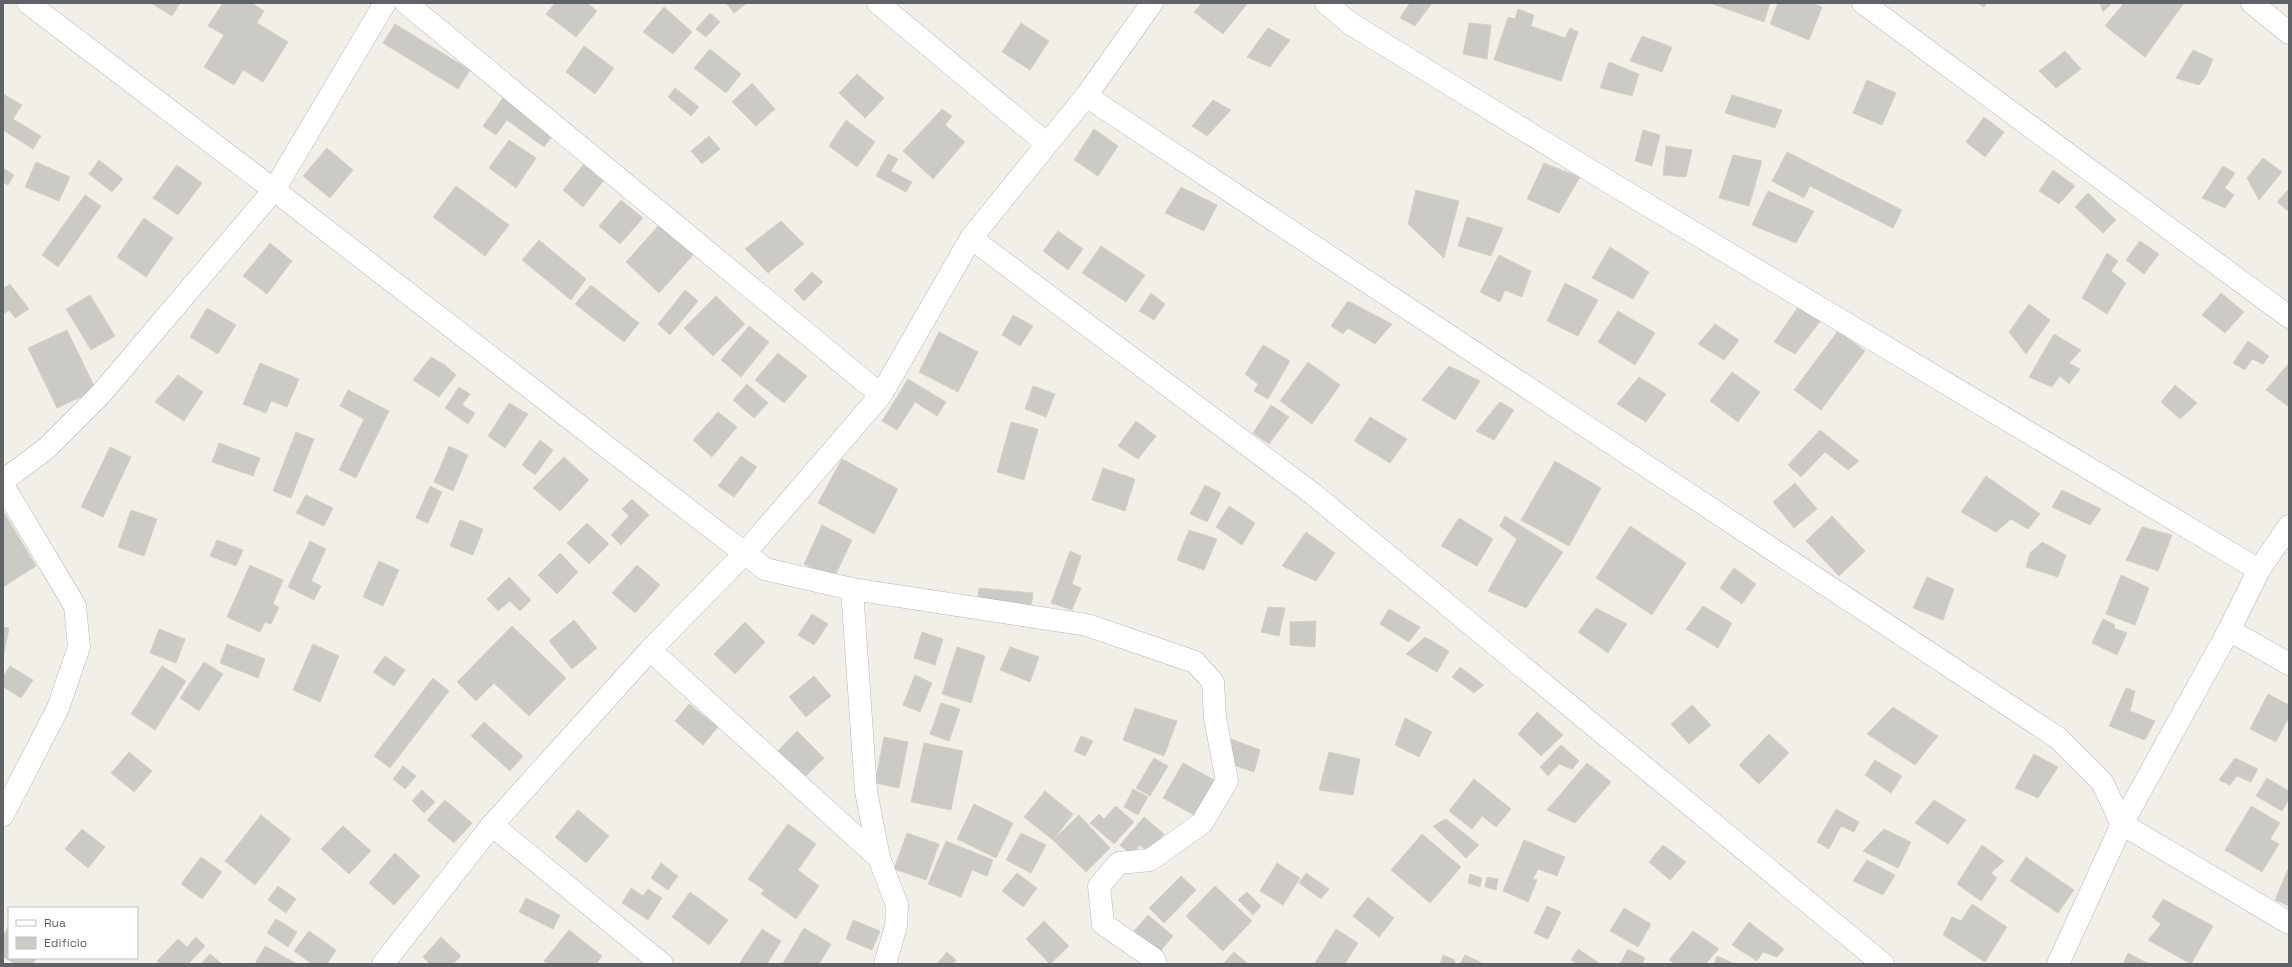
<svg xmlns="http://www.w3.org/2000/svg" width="2292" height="967" font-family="'Space Grotesk',sans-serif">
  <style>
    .building { fill: #cccac5; stroke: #d6d1c6 }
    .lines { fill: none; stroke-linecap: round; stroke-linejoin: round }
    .street-casing { stroke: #b5b8bc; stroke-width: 23 }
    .street { stroke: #fff; stroke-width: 22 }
  </style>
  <rect width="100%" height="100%" fill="#f1efe8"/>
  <g class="building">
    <polygon points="151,3 180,3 172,16"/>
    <polygon points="223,3 252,3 264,11 257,23 288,42 263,82 243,70 234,85 204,67 224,35 208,26"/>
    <polygon points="555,3 587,3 597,11 576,37 546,14"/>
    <polygon points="726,3 747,3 734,13"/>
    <polygon points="1202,3 1246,3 1247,4 1223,34 1194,12"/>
    <polygon points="1410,3 1432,3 1415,26 1400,18"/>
    <polygon points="1710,3 1770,3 1764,22"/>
    <polygon points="1778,3 1812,3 1822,7 1809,40 1770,24"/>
    <polygon points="1977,3 1987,3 1984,7"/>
    <polygon points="2100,3 2112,3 2103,12"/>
    <polygon points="2124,3 2184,3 2145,57 2105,26"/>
    <polygon points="664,7 692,32 673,54 643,32"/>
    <polygon points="1518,9 1534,15 1531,26 1565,38 1570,28 1578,32 1561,81 1494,60 1508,17 1515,19"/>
    <polygon points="710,13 720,22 706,37 696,29"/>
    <polygon points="1021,23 1049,41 1030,70 1002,52"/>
    <polygon points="1469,23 1491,25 1487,59 1463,54"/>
    <polygon points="395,24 470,70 458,89 383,43"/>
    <polygon points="1268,28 1290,40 1270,67 1247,57"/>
    <polygon points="1642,36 1672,47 1662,72 1630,61"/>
    <polygon points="584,46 614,68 595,94 566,72"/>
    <polygon points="710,49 741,74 726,93 694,68"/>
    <polygon points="2193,50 2213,59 2206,76 2199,85 2176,78"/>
    <polygon points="2065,51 2081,69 2056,88 2039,71"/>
    <polygon points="1609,62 1639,74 1632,96 1600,88"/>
    <polygon points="857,74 884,98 865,118 839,93"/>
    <polygon points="1867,80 1896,93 1882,125 1853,113"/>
    <polygon points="752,83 775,109 756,126 732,102"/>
    <polygon points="675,88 699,107 691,116 668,97"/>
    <polygon points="3,94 22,105 13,119 41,136 33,149 3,130"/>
    <polygon points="505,95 556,131 544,147 507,120 496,135 483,126"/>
    <polygon points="1732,95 1782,110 1775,128 1725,113"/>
    <polygon points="1213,100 1231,110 1207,136 1192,126"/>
    <polygon points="942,109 952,116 945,125 965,142 933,179 903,151"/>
    <polygon points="1984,117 2004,132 1985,157 1966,142"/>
    <polygon points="846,120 875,142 857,167 829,146"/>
    <polygon points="1094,129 1118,146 1098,176 1074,160"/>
    <polygon points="1643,130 1660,135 1652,166 1635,161"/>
    <polygon points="709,136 720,149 702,164 691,151"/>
    <polygon points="509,140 536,158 516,188 489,168"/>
    <polygon points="1666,146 1692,150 1686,177 1663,175"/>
    <polygon points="327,148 353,170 330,198 303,176"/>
    <polygon points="1787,152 1902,210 1893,228 1810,186 1804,198 1772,181"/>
    <polygon points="888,154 898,159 891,171 912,182 906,192 876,176"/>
    <polygon points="1733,155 1762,161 1749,206 1719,198"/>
    <polygon points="2263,158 2282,172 2259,200 2247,178"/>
    <polygon points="99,160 123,179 112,192 89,174"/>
    <polygon points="36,162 70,177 59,201 25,187"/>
    <polygon points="1544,163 1580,177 1559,213 1527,199"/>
    <polygon points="584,164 604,180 583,207 563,190"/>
    <polygon points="177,165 202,183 178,215 153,198"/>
    <polygon points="2223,166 2235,173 2225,188 2234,195 2225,208 2202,198"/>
    <polygon points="3,168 14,175 8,185 3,182"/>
    <polygon points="2053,170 2075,186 2059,204 2039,191"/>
    <polygon points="456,186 509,225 485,256 433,217"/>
    <polygon points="1181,187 1217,205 1204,231 1165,213"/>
    <polygon points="2289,189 2289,212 2277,202"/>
    <polygon points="1416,190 1459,201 1444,258 1408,224"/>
    <polygon points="1768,191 1814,211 1796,243 1752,225"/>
    <polygon points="2088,193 2116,220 2103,233 2075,207"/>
    <polygon points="85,195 101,206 58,267 42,255"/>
    <polygon points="621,200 643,218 620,244 599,226"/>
    <polygon points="1467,217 1503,228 1491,256 1458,246"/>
    <polygon points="144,218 173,238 146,277 117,257"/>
    <polygon points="781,221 804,244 768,273 745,249"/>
    <polygon points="659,225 693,255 659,293 626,262"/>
    <polygon points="1058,231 1083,249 1068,270 1043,251"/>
    <polygon points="539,240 586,279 571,300 522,260"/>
    <polygon points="2140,241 2159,254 2144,274 2126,260"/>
    <polygon points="270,243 292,261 267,294 243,276"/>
    <polygon points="1101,246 1145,275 1126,302 1082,273"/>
    <polygon points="1610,247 1649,272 1633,299 1592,278"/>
    <polygon points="2107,253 2118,261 2111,271 2126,283 2107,314 2082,298"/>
    <polygon points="1499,255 1531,271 1522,297 1505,290 1500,302 1480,292"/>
    <polygon points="812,272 823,282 804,301 794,290"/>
    <polygon points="1565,283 1598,300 1578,336 1547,321"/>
    <polygon points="10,284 29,309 15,318 9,310 3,314 3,289"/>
    <polygon points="591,285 639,323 624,342 575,304"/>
    <polygon points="685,290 698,301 670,335 658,324"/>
    <polygon points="1151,293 1165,304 1154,320 1139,311"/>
    <polygon points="2221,293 2244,312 2225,333 2202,315"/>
    <polygon points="90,295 115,336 91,350 66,309"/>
    <polygon points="716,296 745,324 713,356 684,328"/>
    <polygon points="1348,301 1392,324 1375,344 1348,328 1343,334 1331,326"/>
    <polygon points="1800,304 1822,319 1795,354 1774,342"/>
    <polygon points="2029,304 2050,320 2026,354 2009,332"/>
    <polygon points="207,308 236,325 218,354 190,337"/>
    <polygon points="1618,311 1655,333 1635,365 1598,342"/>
    <polygon points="1013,315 1033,326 1020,346 1002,335"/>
    <polygon points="1715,324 1739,340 1724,360 1698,344"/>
    <polygon points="749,326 769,342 741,377 721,360"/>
    <polygon points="67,330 96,390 57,408 28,348"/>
    <polygon points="1838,331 1865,351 1821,410 1794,390"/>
    <polygon points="939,332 978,352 958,392 919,372"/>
    <polygon points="2054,334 2081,350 2069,363 2080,369 2069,384 2060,376 2052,387 2029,377"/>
    <polygon points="2248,341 2269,356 2263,364 2252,359 2245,370 2233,363"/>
    <polygon points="1263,345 1290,361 1268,399 1254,391 1258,384 1245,374"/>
    <polygon points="778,353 807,376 784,403 755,380"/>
    <polygon points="431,357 445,365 456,375 439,397 413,380"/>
    <polygon points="1308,362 1340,385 1312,424 1280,401"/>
    <polygon points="260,363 299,379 287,407 271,401 266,413 243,404"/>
    <polygon points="2289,363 2289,407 2266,390"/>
    <polygon points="1449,366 1480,381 1455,420 1422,400"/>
    <polygon points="1732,372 1760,392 1738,422 1710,401"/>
    <polygon points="178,375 203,392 184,421 155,402"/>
    <polygon points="1639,377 1666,394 1646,422 1617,404"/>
    <polygon points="908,379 946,402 937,416 915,402 897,430 882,421"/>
    <polygon points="747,384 768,403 754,418 733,400"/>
    <polygon points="2175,385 2197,403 2180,419 2161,402"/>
    <polygon points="1033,386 1055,394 1046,417 1025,409"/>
    <polygon points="459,387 470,394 462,405 475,413 468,424 445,408"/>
    <polygon points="348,390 389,411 356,478 339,470 364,419 340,406"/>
    <polygon points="1500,402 1514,410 1494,440 1476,431"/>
    <polygon points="509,403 528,414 505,448 488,436"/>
    <polygon points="1271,405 1289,417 1269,444 1253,433"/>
    <polygon points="718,412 737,427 712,457 693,440"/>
    <polygon points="1370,417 1407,439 1390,463 1354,441"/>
    <polygon points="1136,421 1156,436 1138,459 1118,446"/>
    <polygon points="1011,422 1038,429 1024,480 997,472"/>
    <polygon points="1820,430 1859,461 1848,470 1825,452 1801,477 1788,465"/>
    <polygon points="296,432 314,439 291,498 273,491"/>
    <polygon points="540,440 553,450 535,475 522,465"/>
    <polygon points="219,443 260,458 253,476 212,462"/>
    <polygon points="449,446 468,455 453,491 434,482"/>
    <polygon points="110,447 131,457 103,517 81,507"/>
    <polygon points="741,456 757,467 734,497 718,486"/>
    <polygon points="564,457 589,480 560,511 533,488"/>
    <polygon points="842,459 898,489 874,534 818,503"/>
    <polygon points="1555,461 1601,488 1569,546 1521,520"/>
    <polygon points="1103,468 1135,479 1125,511 1092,500"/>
    <polygon points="1986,476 2040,514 2028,529 2011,519 1996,532 1961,512"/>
    <polygon points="1795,483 1817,509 1794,528 1773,502"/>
    <polygon points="1205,485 1221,493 1207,522 1190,514"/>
    <polygon points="430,486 442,492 428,523 416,518"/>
    <polygon points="2062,490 2101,509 2090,525 2052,507"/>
    <polygon points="306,495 333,508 324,526 296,513"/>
    <polygon points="632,499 649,515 621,545 611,535 629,516 622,509"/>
    <polygon points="1229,506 1255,523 1242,545 1216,527"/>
    <polygon points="131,510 157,519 144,556 118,547"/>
    <polygon points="3,511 36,566 3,587"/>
    <polygon points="1505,516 1563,552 1526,608 1488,591 1517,539 1500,526"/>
    <polygon points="1832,516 1865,551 1839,576 1806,541"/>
    <polygon points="1459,518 1493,539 1477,566 1441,546"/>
    <polygon points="460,520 483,529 473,555 450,546"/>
    <polygon points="587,523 609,544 589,564 567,543"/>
    <polygon points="822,525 852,540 834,578 804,564"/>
    <polygon points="1630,526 1686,563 1652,615 1596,578"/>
    <polygon points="2142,527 2172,535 2158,571 2126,560"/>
    <polygon points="1189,530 1217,539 1204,570 1177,560"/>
    <polygon points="1306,532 1335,553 1316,581 1282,566"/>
    <polygon points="217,540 243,550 236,566 210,556"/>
    <polygon points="310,541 326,549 311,581 321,586 314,600 288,587"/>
    <polygon points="2042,542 2066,555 2058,577 2026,567 2030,553"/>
    <polygon points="1070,551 1081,556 1072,584 1081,588 1072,610 1051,603"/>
    <polygon points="560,553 578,572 557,594 538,575"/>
    <polygon points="379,561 399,570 383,606 363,597"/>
    <polygon points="250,565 283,580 273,604 279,607 271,624 265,622 260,632 227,617"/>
    <polygon points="637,565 660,585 635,613 612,593"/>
    <polygon points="1734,568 1756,584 1742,604 1720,588"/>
    <polygon points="2121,575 2149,588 2135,625 2106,614"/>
    <polygon points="509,577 531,600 520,611 510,601 498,611 487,599"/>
    <polygon points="1927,577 1954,589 1943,620 1913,608"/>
    <polygon points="979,588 1033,593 1031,610 977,605"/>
    <polygon points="1703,606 1732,623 1718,648 1686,629"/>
    <polygon points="1268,607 1285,608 1279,636 1261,632"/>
    <polygon points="1596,608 1627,624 1608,653 1578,632"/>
    <polygon points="1389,609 1420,627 1409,642 1380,624"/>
    <polygon points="812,614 828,624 814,645 798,635"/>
    <polygon points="2103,619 2115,625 2114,628 2127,633 2117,655 2092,643"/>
    <polygon points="574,620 597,648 572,669 549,641"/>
    <polygon points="1316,621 1315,647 1290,645 1290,622"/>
    <polygon points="745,622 765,642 735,674 714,654"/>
    <polygon points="512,626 566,678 529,716 494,683 476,701 457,682"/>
    <polygon points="3,627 9,628 4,653 3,653"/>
    <polygon points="159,629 185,639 176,663 150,653"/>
    <polygon points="922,632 943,639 935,665 914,658"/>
    <polygon points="1425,637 1449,651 1437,672 1406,654"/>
    <polygon points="227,644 265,659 258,678 220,663"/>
    <polygon points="313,644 339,656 320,702 293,690"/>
    <polygon points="957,647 985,656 971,703 942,694"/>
    <polygon points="1010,647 1039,657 1030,682 1000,670"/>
    <polygon points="385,656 405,670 394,686 373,672"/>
    <polygon points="204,662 223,674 199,711 180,698"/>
    <polygon points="10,666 33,680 21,698 3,687 3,677"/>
    <polygon points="162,666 186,681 155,730 131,714"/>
    <polygon points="1460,667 1484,685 1474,693 1452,677"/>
    <polygon points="915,675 932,683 920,712 903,705"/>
    <polygon points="814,676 831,696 806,717 789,697"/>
    <polygon points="433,678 449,691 390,768 374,756"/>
    <polygon points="2126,688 2135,691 2130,711 2155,721 2145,740 2109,726"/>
    <polygon points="2268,694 2289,705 2289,717 2276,742 2250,729"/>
    <polygon points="941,703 960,709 949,741 930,734"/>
    <polygon points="689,704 718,727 703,745 675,721"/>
    <polygon points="1692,705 1711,725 1689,744 1671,724"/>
    <polygon points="1893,707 1938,736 1915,765 1867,734"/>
    <polygon points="1135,708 1177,721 1164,756 1123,740"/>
    <polygon points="1537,712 1563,735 1541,756 1518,734"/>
    <polygon points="1405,718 1432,732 1419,757 1395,745"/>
    <polygon points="484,722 523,756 510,771 471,736"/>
    <polygon points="797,731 824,758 802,780 775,754"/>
    <polygon points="1769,734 1789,753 1759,784 1739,765"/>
    <polygon points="1081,736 1093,741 1085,756 1074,751"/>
    <polygon points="884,737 908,742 899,788 875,783"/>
    <polygon points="1231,739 1260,750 1254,772 1224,762"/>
    <polygon points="924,743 963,751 951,810 911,802"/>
    <polygon points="1561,745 1579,761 1572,769 1559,764 1548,776 1540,767"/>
    <polygon points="129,752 152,771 134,792 111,773"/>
    <polygon points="1329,752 1360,759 1353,795 1319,790"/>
    <polygon points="2034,754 2058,767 2038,798 2015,788"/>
    <polygon points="1154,758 1168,766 1150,796 1136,788"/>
    <polygon points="2235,758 2258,769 2251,782 2237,776 2230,785 2219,780"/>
    <polygon points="1875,760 1902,776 1891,793 1865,775"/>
    <polygon points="1183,763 1216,781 1196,816 1163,798"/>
    <polygon points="1587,763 1611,782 1575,823 1547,810"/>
    <polygon points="403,766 416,776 405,789 393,779"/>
    <polygon points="2267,778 2289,791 2289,799 2282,811 2256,796"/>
    <polygon points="1474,779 1511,809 1496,827 1482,816 1472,829 1449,811"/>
    <polygon points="1133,789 1148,797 1138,815 1124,807"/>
    <polygon points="422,790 435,802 424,813 412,801"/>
    <polygon points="1045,791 1073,814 1053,840 1024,817"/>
    <polygon points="445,800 472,823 454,843 427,820"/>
    <polygon points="1934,800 1966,820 1948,844 1915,823"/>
    <polygon points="974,804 1013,823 996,858 957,839"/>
    <polygon points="1116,806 1134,822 1114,844 1090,823 1099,814 1104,819"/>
    <polygon points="2251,806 2280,823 2270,839 2279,844 2262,872 2225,850"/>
    <polygon points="1836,809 1859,822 1854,832 1841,826 1829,849 1817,842"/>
    <polygon points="578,810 609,836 586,863 555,837"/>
    <polygon points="261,815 291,839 255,885 225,861"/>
    <polygon points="1079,815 1110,848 1086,872 1053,840"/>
    <polygon points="1144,817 1164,834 1149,853 1140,845 1132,855 1120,845"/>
    <polygon points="1446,819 1479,845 1466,858 1433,826"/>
    <polygon points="788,824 816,844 798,870 819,886 796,919 761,894 764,890 748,879"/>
    <polygon points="343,826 371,851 349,874 321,849"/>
    <polygon points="82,829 105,847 88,868 65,849"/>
    <polygon points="1884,829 1911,842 1898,868 1863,851"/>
    <polygon points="907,833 939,844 926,880 894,869"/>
    <polygon points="1021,833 1046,845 1031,873 1006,860"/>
    <polygon points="1422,834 1461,867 1430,903 1391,870"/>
    <polygon points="1524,840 1565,857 1557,876 1538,869 1533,879 1537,880 1528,902 1503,891"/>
    <polygon points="946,841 993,860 987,876 972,870 961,897 928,884"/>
    <polygon points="1663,845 1686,862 1670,880 1649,862"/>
    <polygon points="1982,845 2004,861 1991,873 1997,878 1981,901 1957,884"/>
    <polygon points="395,853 420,876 394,905 369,883"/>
    <polygon points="201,857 222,872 202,899 181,884"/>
    <polygon points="2026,857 2074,890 2058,913 2010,881"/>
    <polygon points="1867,860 1895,875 1883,895 1853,881"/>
    <polygon points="661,863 678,876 668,890 651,878"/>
    <polygon points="1277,863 1300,878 1283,905 1260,891"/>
    <polygon points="2289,867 2289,906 2275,900"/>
    <polygon points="1017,873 1037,888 1023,907 1002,891"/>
    <polygon points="1306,873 1329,889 1321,899 1299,883"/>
    <polygon points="1470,874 1482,878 1480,887 1468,883"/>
    <polygon points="1181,876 1196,890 1164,923 1149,908"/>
    <polygon points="1487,877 1498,879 1496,890 1485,887"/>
    <polygon points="278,886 296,899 286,913 268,900"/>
    <polygon points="1215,886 1252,921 1223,951 1186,916"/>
    <polygon points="631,888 643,896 648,889 662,898 648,920 622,903"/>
    <polygon points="690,892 728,920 709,945 672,917"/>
    <polygon points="1247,892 1261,906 1253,915 1238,900"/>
    <polygon points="1368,897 1394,918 1379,937 1353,916"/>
    <polygon points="526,898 560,915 553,929 519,912"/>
    <polygon points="2163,899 2213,926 2191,964 2148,940 2161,924 2152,917"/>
    <polygon points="1972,904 2007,927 1985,962 1943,935 1952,917 1961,921"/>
    <polygon points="1547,906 1561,912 1548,939 1534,933"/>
    <polygon points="1624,908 1651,924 1638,947 1610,931"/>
    <polygon points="1148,915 1173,936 1159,953 1134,931"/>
    <polygon points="276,919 297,932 288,947 267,933"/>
    <polygon points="853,920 880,931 872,950 846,939"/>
    <polygon points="1044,921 1069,946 1050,964 1026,939"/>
    <polygon points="1749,922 1784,949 1777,957 1763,952 1757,961 1732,945"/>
    <polygon points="9,925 9,958 36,958 33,964 16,964 3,957 3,936"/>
    <polygon points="804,928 831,944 819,964 785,964 783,963"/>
    <polygon points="762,929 781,941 767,964 739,964"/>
    <polygon points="1336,929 1358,943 1345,964 1317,964 1315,963"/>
    <polygon points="569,930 602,956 596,964 548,964 544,961"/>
    <polygon points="309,931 336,950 327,964 312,964 294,951"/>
    <polygon points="1693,931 1719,949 1705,964 1676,964 1669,960"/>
    <polygon points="196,937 205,946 188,964 160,964 157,961 178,939 187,947"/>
    <polygon points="441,937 461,956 453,964 430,964 423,957"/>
    <polygon points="265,946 297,964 255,964"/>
    <polygon points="1578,949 1599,963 1598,964 1577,964 1571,960"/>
    <polygon points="1628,949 1645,958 1642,964 1620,964"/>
    <polygon points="947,952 956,960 953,964 937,964"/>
    <polygon points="1234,952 1248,964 1223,964"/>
    <polygon points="2128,953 2149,964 2123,964"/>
    <polygon points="210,954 222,964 201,964"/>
    <polygon points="1443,955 1455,960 1454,964 1440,964"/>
    <polygon points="1465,955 1484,964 1460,964"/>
    <polygon points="1717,956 1735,964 1714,964"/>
  </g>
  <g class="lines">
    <defs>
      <g id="street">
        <polyline points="28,3 274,190 765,569 852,589 866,791 879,858 897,905 896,926 885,964"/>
        <polyline points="406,3 881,395"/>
        <polyline points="878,3 1047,144"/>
        <polyline points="1326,3 1351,24 1614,185 2259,570"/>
        <polyline points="1863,3 2289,317"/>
        <polyline points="2252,3 2289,33"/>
        <polyline points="1086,96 2058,738 2102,782 2122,824 2289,923"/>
        <polyline points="971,238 1313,494 1883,964"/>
        <polyline points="3,481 47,448 100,395 274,190 385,3"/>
        <polyline points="3,485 75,606 79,647 58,708 3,815"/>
        <polyline points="852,589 1087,625 1195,662 1213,682 1215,718 1227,781 1202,823 1150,860 1119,863 1099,886 1103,924 1154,959 1155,964"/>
        <polyline points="2229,630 2289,664"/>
        <polyline points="650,650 879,858"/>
        <polyline points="492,825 662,964"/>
        <polyline points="383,964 492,825 650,650 744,554 881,395 971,238 1086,96 1152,3"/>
        <polyline points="2058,964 2122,824 2229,630 2259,570 2289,526"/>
      </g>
    </defs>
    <use href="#street" class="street-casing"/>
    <use href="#street" class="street"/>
  </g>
  <rect width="2292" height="967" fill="none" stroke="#5f6368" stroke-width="8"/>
  <rect x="8" y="907" width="130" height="52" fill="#ffffff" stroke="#bfc1c3"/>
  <rect x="16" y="920" width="20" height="6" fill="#ffffff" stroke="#bfc1c3"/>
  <text x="44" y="927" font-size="12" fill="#5f6368">Rua</text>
  <rect x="16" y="937" width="20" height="12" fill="#cccac5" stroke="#bfc1c3"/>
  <text x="44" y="947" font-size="12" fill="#5f6368">Edifício</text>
</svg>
